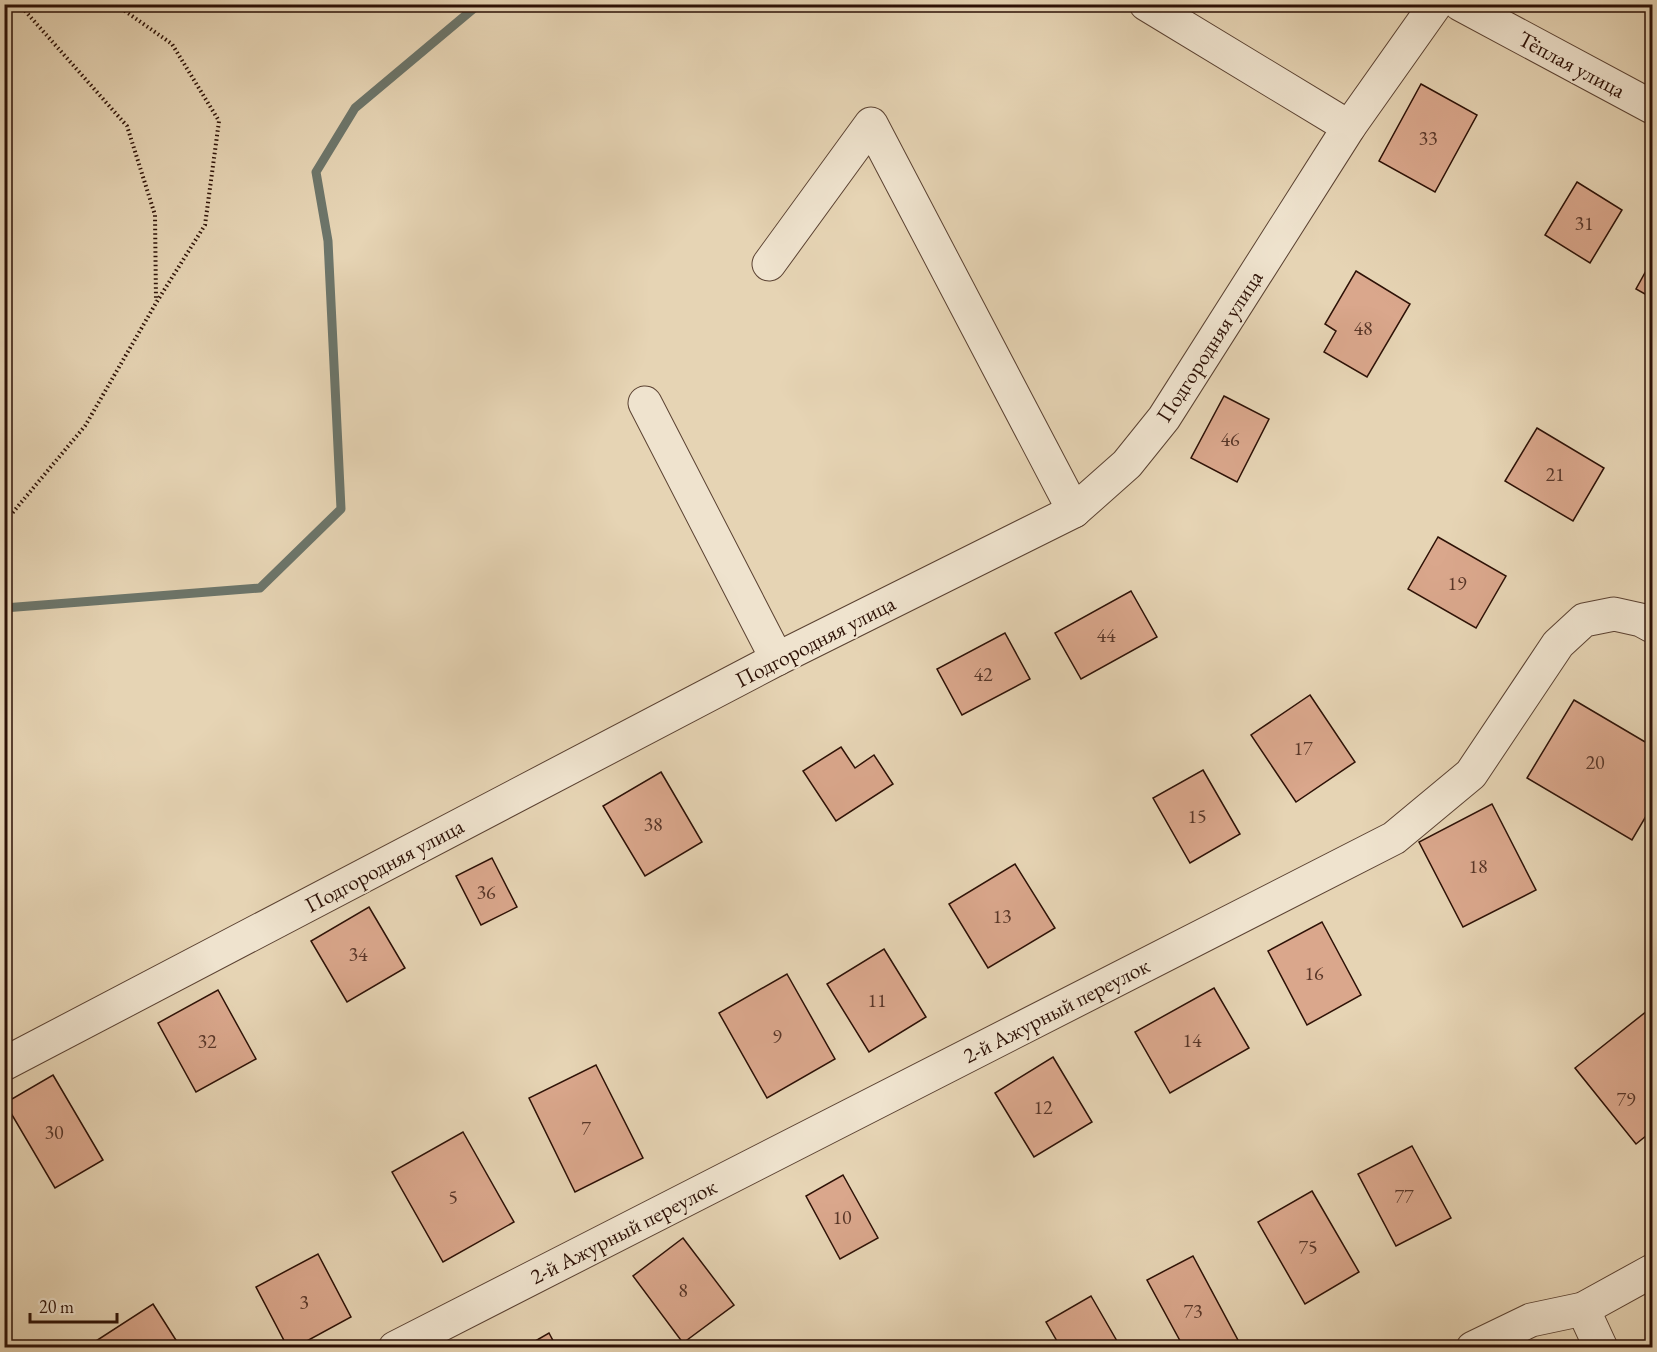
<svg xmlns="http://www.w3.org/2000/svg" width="1657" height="1352" font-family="'EB Garamond',serif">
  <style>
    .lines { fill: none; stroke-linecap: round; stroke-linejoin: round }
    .stream { stroke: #6c756a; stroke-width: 9 }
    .building { fill: #daa78c; stroke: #2d1106; stroke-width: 1.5 }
    .minor-casing { stroke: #5b4232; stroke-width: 35 }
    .path { stroke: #2d1106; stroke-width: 4; stroke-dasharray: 1.5 3; stroke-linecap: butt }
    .minor { stroke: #efe3ce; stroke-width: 33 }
    .labels { text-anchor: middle; stroke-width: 4.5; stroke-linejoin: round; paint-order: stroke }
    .number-label { font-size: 20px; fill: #583628 }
    .street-label { font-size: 22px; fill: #2d1106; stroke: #efe3ce }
  </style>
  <rect width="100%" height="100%" fill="#e6d4b4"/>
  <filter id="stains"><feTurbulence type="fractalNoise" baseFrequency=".00333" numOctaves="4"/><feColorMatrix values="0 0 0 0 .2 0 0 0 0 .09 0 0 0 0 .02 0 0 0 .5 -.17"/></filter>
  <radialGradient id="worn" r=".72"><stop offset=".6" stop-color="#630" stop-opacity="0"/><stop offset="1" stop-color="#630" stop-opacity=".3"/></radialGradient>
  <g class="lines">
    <polyline class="stream" points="4,608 260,588 341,509 328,241 316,172 355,108 479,4"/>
  </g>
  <g class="building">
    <polygon points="1421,84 1477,115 1435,192 1379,161"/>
    <polygon points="1577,182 1622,210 1590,263 1545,235"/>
    <polygon points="1652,260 1652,298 1636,289"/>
    <polygon points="1356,271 1410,304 1367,377 1324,352 1336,331 1325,324"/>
    <polygon points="1224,396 1269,419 1237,482 1191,458"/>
    <polygon points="1537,428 1604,468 1573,521 1505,481"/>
    <polygon points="1438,537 1506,576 1476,628 1408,589"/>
    <polygon points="1131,591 1157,637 1081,679 1055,633"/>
    <polygon points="1005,633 1030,679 962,715 937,669"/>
    <polygon points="1310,695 1355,762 1296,802 1251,735"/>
    <polygon points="1574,700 1652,746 1652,806 1632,840 1527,778"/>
    <polygon points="841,747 855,768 874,755 893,784 836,821 803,771"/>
    <polygon points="1203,770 1240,834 1190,863 1153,798"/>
    <polygon points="661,772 702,842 645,876 603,806"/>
    <polygon points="1492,804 1536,890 1463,927 1419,842"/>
    <polygon points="492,858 517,907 481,925 456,876"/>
    <polygon points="1015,864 1055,928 988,968 949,904"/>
    <polygon points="369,907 405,968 347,1002 311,941"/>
    <polygon points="1322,922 1361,995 1307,1025 1268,951"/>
    <polygon points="884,949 926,1017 869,1052 827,984"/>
    <polygon points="787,974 835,1059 767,1098 719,1013"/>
    <polygon points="1214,988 1249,1048 1170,1093 1135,1032"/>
    <polygon points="218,990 256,1059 196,1092 158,1023"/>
    <polygon points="1652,1007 1652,1131 1636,1144 1575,1068"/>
    <polygon points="1053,1057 1092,1122 1034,1157 995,1093"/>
    <polygon points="596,1065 643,1158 575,1192 529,1098"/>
    <polygon points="53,1075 103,1160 55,1188 5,1103"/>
    <polygon points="463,1132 514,1222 443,1262 392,1172"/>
    <polygon points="1412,1146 1451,1218 1396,1246 1358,1174"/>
    <polygon points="843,1175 878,1238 840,1259 806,1196"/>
    <polygon points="1312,1191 1359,1272 1305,1304 1258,1222"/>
    <polygon points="683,1238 734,1305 683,1343 633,1276"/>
    <polygon points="318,1254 351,1317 294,1348 288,1348 256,1287"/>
    <polygon points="1193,1256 1239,1342 1229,1348 1184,1348 1147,1280"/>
    <polygon points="1091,1296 1121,1348 1061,1348 1046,1322"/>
    <polygon points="153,1304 181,1348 85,1348"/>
    <polygon points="549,1333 557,1348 523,1348"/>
  </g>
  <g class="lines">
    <defs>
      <g id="minor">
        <polyline points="1146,4 1349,127"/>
        <polyline points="1460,4 1652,107"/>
        <polyline points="769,264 871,124 1074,511"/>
        <polyline points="645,403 777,659"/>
        <polyline points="4,1064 777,659 1074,511 1127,464 1164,418 1349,127 1436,4"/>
        <polyline points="1583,1309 1601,1348"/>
        <polyline points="395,1348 1394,838 1471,774 1558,644 1584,620 1614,614 1641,620 1652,626"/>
        <polyline points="1473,1348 1531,1320 1583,1309 1652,1271"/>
      </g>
    </defs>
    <use href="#minor" class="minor-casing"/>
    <g class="path">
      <polyline points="19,4 127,126 155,215 156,301"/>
      <polyline points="4,523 85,426 156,303 205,225 219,121 172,44 115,4"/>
    </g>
    <use href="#minor" class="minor"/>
  </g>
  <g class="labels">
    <g class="number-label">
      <text x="1428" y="145">33</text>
      <text x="1584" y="230">31</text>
      <text x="1363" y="335">48</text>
      <text x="1230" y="446">46</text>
      <text x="1555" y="481">21</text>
      <text x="1457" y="590">19</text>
      <text x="1106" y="642">44</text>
      <text x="983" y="681">42</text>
      <text x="1303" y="755">17</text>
      <text x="1595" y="769">20</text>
      <text x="1197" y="823">15</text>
      <text x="653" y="831">38</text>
      <text x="1478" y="873">18</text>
      <text x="486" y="899">36</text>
      <text x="1002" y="923">13</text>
      <text x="358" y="961">34</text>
      <text x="1314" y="980">16</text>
      <text x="877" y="1007">11</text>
      <text x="777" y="1043">9</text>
      <text x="1192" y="1047">14</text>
      <text x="207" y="1048">32</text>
      <text x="1626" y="1106">79</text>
      <text x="1043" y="1114">12</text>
      <text x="586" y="1135">7</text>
      <text x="54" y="1139">30</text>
      <text x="1404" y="1203">77</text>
      <text x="453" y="1204">5</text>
      <text x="842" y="1224">10</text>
      <text x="1308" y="1254">75</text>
      <text x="683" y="1297">8</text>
      <text x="304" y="1309">3</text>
      <text x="1193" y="1318">73</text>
    </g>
    <g class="street-label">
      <text transform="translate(1572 64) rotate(28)" y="8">Тёплая улица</text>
      <text transform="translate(1209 346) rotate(-57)" y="8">Подгородняя улица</text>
      <text transform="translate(815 641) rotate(-27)" y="8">Подгородняя улица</text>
      <text transform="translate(384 865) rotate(-28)" y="8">Подгородняя улица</text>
      <text transform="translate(1056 1010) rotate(-27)" y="8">2-й Ажурный переулок</text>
      <text transform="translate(623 1231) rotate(-27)" y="8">2-й Ажурный переулок</text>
    </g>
  </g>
  <rect width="1657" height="1352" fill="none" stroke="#e6d4b4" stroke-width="24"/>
  <rect x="6" y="6" width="1645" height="1340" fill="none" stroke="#2d1106" stroke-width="3"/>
  <rect x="12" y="12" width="1633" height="1328" fill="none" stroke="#2d1106" stroke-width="1.5"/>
  <path d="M30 1313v9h87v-9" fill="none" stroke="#2d1106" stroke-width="3"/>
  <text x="39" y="1313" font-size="18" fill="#2d1106" stroke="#efe3ce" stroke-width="4.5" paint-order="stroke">20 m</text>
  <rect width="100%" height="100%" filter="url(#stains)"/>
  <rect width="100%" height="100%" fill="url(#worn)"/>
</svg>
